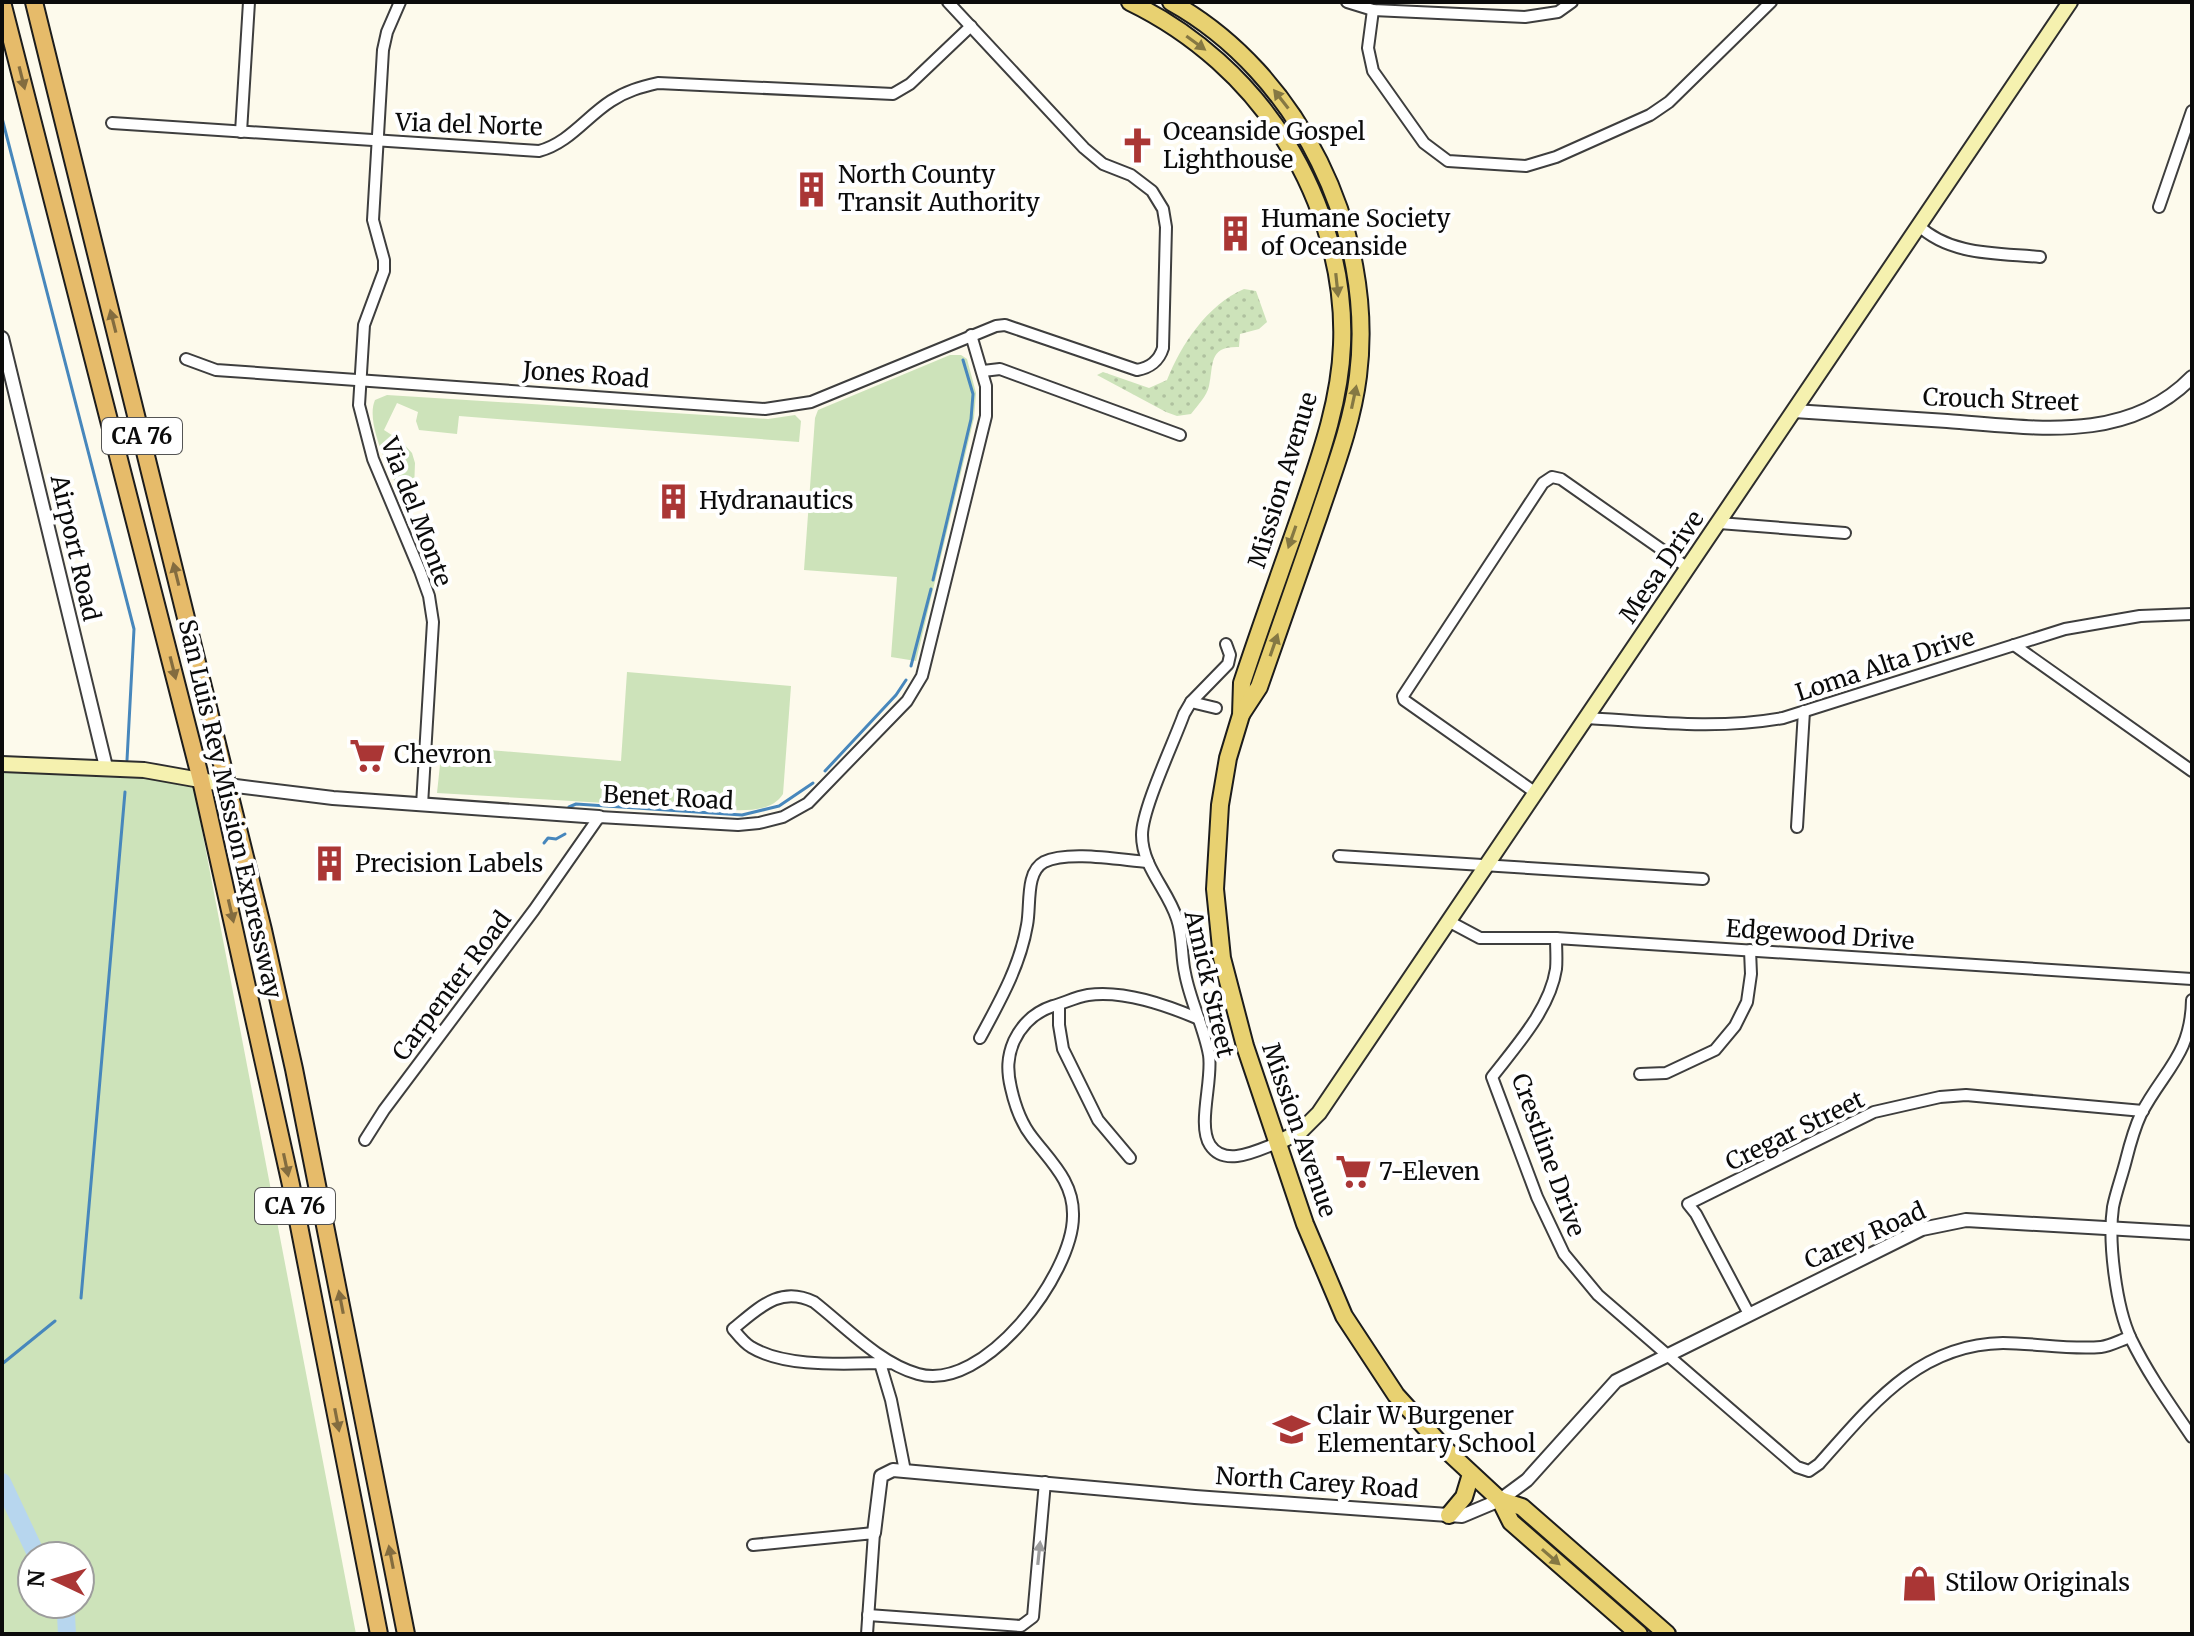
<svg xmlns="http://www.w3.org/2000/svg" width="2194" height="1636" font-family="Merriweather,serif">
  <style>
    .grass { fill: #cde3ba; fill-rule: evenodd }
    .park { fill: url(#park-dots) }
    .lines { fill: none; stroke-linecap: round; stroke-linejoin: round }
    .stream { stroke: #4787bc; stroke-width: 3 }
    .river { stroke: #b7d6ee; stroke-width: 18 }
    .minor-casing { stroke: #3e3e3e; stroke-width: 14 }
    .tertiary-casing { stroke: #3e3e3e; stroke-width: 16 }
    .secondary-casing { stroke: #2d2d2d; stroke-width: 18 }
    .primary-casing { stroke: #1c1c1c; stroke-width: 20 }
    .trunk-casing { stroke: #1c1c1c; stroke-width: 20 }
    .minor { stroke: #fff; stroke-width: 10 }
    .tertiary { stroke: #fff; stroke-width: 12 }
    .secondary { stroke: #f5f1af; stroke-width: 14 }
    .primary { stroke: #e8d171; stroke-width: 16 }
    .trunk { stroke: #e6bb6a; stroke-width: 16 }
    .oneway { fill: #857843 }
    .oneway2 { fill: #836c3f }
    .oneway3 { fill: #9d9d9d }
    .labels { text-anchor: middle; stroke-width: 8; stroke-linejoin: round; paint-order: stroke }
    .shield { fill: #fff; stroke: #545454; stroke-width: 2 }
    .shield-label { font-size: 22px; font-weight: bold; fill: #0b0b0b }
    .street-label { font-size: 24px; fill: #0b0b0b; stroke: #fff }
    .poi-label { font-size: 24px; fill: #0b0b0b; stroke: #fff; text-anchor: start }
  </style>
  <defs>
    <pattern id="park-dots" width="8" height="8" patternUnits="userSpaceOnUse" patternTransform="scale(2)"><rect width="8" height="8" fill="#cde3ba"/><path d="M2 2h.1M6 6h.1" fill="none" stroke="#afc19f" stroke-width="1.8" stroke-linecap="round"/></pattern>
  </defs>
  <rect width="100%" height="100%" fill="#fdfaec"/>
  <g class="grass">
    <polygon points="950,355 961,355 967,359 976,393 974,418 916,661 891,657 897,577 804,570 815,418 818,410"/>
    <path d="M387,395L768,419L795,415L801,421L799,442L459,416L457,434L419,430L416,421L418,412L397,403L384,430L401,441L412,453L415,463L414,490L408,504L405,503C394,479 364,425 375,400Z"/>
    <path d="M627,672L791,686L783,794C771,813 744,810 724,810L437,793L442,746L621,761Z"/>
    <path d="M2,764L192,778L356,1634H2ZM32,1556H80V1604H32Z"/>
  </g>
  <path class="park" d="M1244,289L1256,291L1267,322L1259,329L1240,334L1239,347C1208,346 1214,364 1209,386C1207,396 1197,406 1191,414L1177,416L1166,412L1097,375L1103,372L1149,388L1167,380C1181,345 1207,305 1244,289Z"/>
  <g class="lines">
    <g class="stream">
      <polyline points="2,118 134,629 127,760"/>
      <polyline points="933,580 971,419 973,394 963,360"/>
      <polyline points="911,666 931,589"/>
      <polyline points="825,771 896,695 906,680"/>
      <polyline points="569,807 576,804 742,815 779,806 813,783"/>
      <polyline points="544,843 548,838 556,839 565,834"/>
      <polyline points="81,1298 125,792"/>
      <polyline points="2,1364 55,1321"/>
    </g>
    <g class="river">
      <polyline points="2,1482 37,1556"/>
      <polyline points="61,1604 66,1615 67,1634"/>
    </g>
    <defs>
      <g id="minor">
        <polyline points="400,2 387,32 383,50 373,220 384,260 384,271 364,325 359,405 373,459 420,571 429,596 433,622 422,805"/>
        <polyline points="1347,2 1373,10 1525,17 1558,12 1572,2"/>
        <polyline points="1373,10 1368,48 1373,71 1424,143 1448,161 1526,166 1556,157 1650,115 1669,102 1771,2"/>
        <path d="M112,123L539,151C569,143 586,117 611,101C626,91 641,87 658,83L893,94L910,84L971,26"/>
        <polyline points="241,132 249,2"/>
        <polyline points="2159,207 2192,111"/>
        <path d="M1918,225C1950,256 1999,253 2040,257"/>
        <path d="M186,359L216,370L765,409L811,402L996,326L1005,325L1137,370C1149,368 1159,361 1163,348L1166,227L1163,209L1152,191L1131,175L1103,164L1084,148L948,2"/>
        <polyline points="983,371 1000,369 1180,435"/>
        <polyline points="1719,523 1845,533"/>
        <path d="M1226,644L1230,655L1228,664L1191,702L1184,714C1174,742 1142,809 1142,835C1142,867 1168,890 1177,919C1183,936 1181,956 1185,973C1190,1001 1204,1027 1209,1055C1213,1080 1197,1125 1210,1145C1225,1168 1258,1150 1277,1143"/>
        <polyline points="2014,645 2192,771"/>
        <polyline points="1191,702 1216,708"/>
        <path d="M1587,718C1654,722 1716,730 1783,718L2065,629L2140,616L2192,614"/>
        <polyline points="1536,793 1404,700 1403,696 1543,483 1552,477 1561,479 1688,568"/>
        <polyline points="1797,827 1804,711"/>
        <polyline points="1339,856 1703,879"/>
        <polyline points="1450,922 1480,938 1556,938 2192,979"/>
        <path d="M1556,938C1556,948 1557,959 1556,969C1550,1009 1516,1046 1492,1077L1537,1197L1564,1254L1598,1295L1797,1467L1809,1471L1819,1464C1870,1407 1918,1344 2003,1343C2035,1343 2069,1350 2101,1347C2110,1346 2121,1340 2130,1337"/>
        <path d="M2192,1000C2191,1055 2164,1070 2141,1114C2134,1129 2130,1144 2126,1160C2122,1176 2116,1192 2113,1207C2108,1242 2116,1307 2131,1339C2148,1374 2171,1406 2192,1437"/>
        <polyline points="1059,1005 1059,1025 1063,1049 1098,1120 1130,1158"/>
        <path d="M980,1038C1000,1001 1020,966 1027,925C1031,906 1025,872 1044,862C1068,850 1121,860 1148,862"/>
        <polyline points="1640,1074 1666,1073 1715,1050 1735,1026 1747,1002 1751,974 1750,950"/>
        <polyline points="365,1140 384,1110 534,910 599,817 738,825 759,823 783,817 808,803 907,701 922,676 986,416 986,386 971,335"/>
        <polyline points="1749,1314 1696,1214 1688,1204 1874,1112 1940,1097 1966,1095 2143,1111"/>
        <polyline points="880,1363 891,1400 905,1471"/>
        <path d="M891,1363C850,1363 787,1369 751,1347C744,1343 738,1335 733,1329C759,1308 780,1285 814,1302C846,1327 879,1363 918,1374C984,1393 1073,1274 1073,1216C1074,1182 1051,1162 1032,1137C1021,1123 1015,1106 1011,1088C1007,1071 1007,1057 1014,1041C1022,1024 1035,1012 1053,1006C1064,1003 1076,997 1088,995C1124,990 1166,1005 1199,1019"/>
        <polyline points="753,1545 874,1533 867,1634"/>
        <polyline points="868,1615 1021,1626 1033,1617 1045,1482"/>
      </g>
      <g id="tertiary">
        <polyline points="2,338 106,767"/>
        <path d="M1794,411C1845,414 1896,418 1947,421C2032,427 2126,445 2192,377"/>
        <polyline points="228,785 333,798 599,817"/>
        <polyline points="874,1533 881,1476 893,1470 1195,1497 1462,1516 1500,1500 1527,1480 1616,1381 1922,1229 1966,1220 2192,1233"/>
      </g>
      <g id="secondary">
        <polyline points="2,764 144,770 228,785"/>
        <polyline points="1277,1143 1301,1131 1319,1113 2070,2"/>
      </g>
      <g id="primary">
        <path d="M1130,2C1194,33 1249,82 1286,142C1323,202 1345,274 1342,345C1340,402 1320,457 1302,510C1282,568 1261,625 1242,683L1241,715L1228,758L1220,805L1215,889L1222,958L1245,1046L1305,1224L1344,1316L1396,1395L1444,1448L1500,1500L1511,1522L1639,1634"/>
        <path d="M1171,2C1299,73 1376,232 1358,376C1352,424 1334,470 1319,515C1299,573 1279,630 1259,687L1242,713"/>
        <polyline points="1500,1500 1522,1507 1667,1634"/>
        <polyline points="1449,1515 1464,1497 1471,1474"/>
      </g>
      <g id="trunk">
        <polyline points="2,2 201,780 291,1185 379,1634"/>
        <polyline points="34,2 263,930 294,1069 406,1634"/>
      </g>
    </defs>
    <use href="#minor" class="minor-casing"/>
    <use href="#tertiary" class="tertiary-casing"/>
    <use href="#secondary" class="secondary-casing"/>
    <use href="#primary" class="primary-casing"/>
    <use href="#trunk" class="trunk-casing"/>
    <use href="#minor" class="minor"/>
    <use href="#tertiary" class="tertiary"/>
    <use href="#secondary" class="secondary"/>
    <use href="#primary" class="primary"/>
    <use href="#trunk" class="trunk"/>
  </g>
  <defs><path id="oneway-solid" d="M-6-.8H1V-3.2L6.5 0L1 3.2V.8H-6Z" transform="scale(2)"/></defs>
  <g class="oneway">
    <use href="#oneway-solid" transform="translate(1196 43) rotate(36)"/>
    <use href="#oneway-solid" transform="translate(1281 99) rotate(-128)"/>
    <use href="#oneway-solid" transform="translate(1337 285) rotate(84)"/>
    <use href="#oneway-solid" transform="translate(1354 397) rotate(-78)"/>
    <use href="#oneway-solid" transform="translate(1292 537) rotate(109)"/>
    <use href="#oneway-solid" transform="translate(1274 645) rotate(-71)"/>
    <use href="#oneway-solid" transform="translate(1551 1557) rotate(41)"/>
  </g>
  <g class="oneway2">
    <use href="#oneway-solid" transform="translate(22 78) rotate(76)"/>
    <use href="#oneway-solid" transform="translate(113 321) rotate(-104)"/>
    <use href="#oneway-solid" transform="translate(176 574) rotate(-104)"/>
    <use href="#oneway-solid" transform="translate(173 668) rotate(76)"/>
    <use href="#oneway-solid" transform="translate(231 911) rotate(77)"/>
    <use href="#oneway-solid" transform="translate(286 1165) rotate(78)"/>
    <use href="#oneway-solid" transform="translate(341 1302) rotate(-101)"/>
    <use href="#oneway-solid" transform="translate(337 1420) rotate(79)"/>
    <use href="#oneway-solid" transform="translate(391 1557) rotate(-101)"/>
  </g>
  <use class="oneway3" href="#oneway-solid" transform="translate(1039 1553) rotate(-84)"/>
  <defs>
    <symbol id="church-bare" viewBox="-9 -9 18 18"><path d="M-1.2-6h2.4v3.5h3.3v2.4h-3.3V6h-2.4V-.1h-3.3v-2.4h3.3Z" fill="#aa3635" stroke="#fff" stroke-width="2.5" paint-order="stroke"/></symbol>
    <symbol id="building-bare" viewBox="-9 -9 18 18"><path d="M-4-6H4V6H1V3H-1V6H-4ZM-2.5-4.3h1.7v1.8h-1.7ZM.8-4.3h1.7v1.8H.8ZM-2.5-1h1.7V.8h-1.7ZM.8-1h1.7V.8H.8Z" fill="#aa3635" stroke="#fff" stroke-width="2.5" paint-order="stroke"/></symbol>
    <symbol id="supermarket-bare" viewBox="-9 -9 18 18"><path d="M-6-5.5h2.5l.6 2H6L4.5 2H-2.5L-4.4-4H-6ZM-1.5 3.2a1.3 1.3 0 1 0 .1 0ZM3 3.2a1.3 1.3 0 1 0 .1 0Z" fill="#aa3635" stroke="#fff" stroke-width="2.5" paint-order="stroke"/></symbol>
    <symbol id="school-bare" viewBox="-9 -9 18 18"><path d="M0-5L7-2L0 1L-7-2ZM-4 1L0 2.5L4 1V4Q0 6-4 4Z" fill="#aa3635" stroke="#fff" stroke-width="2.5" paint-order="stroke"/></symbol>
    <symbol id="shop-bare" viewBox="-9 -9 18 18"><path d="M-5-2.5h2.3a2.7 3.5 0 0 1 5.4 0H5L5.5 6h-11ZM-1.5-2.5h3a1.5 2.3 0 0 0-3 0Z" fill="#aa3635" stroke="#fff" stroke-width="2.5" paint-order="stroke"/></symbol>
  </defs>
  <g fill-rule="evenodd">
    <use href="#church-bare" x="1112" y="120" width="51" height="51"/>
    <use href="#building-bare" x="786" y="164" width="51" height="51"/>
    <use href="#building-bare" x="1210" y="208" width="51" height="51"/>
    <use href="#building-bare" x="648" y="476" width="51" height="51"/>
    <use href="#supermarket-bare" x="342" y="730" width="51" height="51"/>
    <use href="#building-bare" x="304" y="838" width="51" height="51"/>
    <use href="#supermarket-bare" x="1328" y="1146" width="51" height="51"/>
    <use href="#school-bare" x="1266" y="1404" width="51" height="51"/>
    <use href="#shop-bare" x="1894" y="1558" width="51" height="51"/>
  </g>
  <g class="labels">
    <g class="shield">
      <rect x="102" y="418" width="80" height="36" rx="6"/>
      <rect x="255" y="1188" width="80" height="36" rx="6"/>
    </g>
    <g class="shield-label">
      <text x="142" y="444">CA 76</text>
      <text x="295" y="1214">CA 76</text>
    </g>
    <g class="street-label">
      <text transform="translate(469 125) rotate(2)" y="8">Via del Norte</text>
      <text transform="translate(586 375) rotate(4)" y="8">Jones Road</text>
      <text transform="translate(2001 400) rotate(2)" y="8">Crouch Street</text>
      <text transform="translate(1283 480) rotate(-73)" y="8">Mission Avenue</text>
      <text transform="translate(416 512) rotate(69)" y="8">Via del Monte</text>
      <text transform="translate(75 548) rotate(77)" y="8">Airport Road</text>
      <text transform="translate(1662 567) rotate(-56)" y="8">Mesa Drive</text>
      <text transform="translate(1885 665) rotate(-18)" y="8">Loma Alta Drive</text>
      <text transform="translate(668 798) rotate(3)" y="8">Benet Road</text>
      <text transform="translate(230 809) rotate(77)" y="8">San Luis Rey Mission Expressway</text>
      <text transform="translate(1820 935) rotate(4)" y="8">Edgewood Drive</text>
      <text transform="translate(1209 984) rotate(77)" y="8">Amick Street</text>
      <text transform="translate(452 986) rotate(-53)" y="8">Carpenter Road</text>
      <text transform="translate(1299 1130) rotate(71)" y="8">Mission Avenue</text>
      <text transform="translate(1795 1131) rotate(-26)" y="8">Cregar Street</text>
      <text transform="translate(1548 1155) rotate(70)" y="8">Crestline Drive</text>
      <text transform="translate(1865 1236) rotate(-24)" y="8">Carey Road</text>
      <text transform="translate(1317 1483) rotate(4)" y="8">North Carey Road</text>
    </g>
    <g class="poi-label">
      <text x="1163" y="140">Oceanside Gospel<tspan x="1163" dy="28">Lighthouse</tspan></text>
      <text x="838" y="183">North County<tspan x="838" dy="28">Transit Authority</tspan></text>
      <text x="1261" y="227">Humane Society<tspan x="1261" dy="28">of Oceanside</tspan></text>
      <text x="699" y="509">Hydranautics</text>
      <text x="394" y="763">Chevron</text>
      <text x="355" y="872">Precision Labels</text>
      <text x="1379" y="1180">7-Eleven</text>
      <text x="1317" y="1424">Clair W Burgener<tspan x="1317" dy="28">Elementary School</tspan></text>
      <text x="1945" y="1591">Stilow Originals</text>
    </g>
  </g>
  <rect width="2194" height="1636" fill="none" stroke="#0b0b0b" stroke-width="8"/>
  <g transform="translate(56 1580) rotate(274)"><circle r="38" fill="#ffffff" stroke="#9d9d9d" stroke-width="2"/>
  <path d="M0-6L14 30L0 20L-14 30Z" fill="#aa3635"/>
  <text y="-12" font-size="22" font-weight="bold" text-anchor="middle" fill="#0b0b0b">N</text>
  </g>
</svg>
